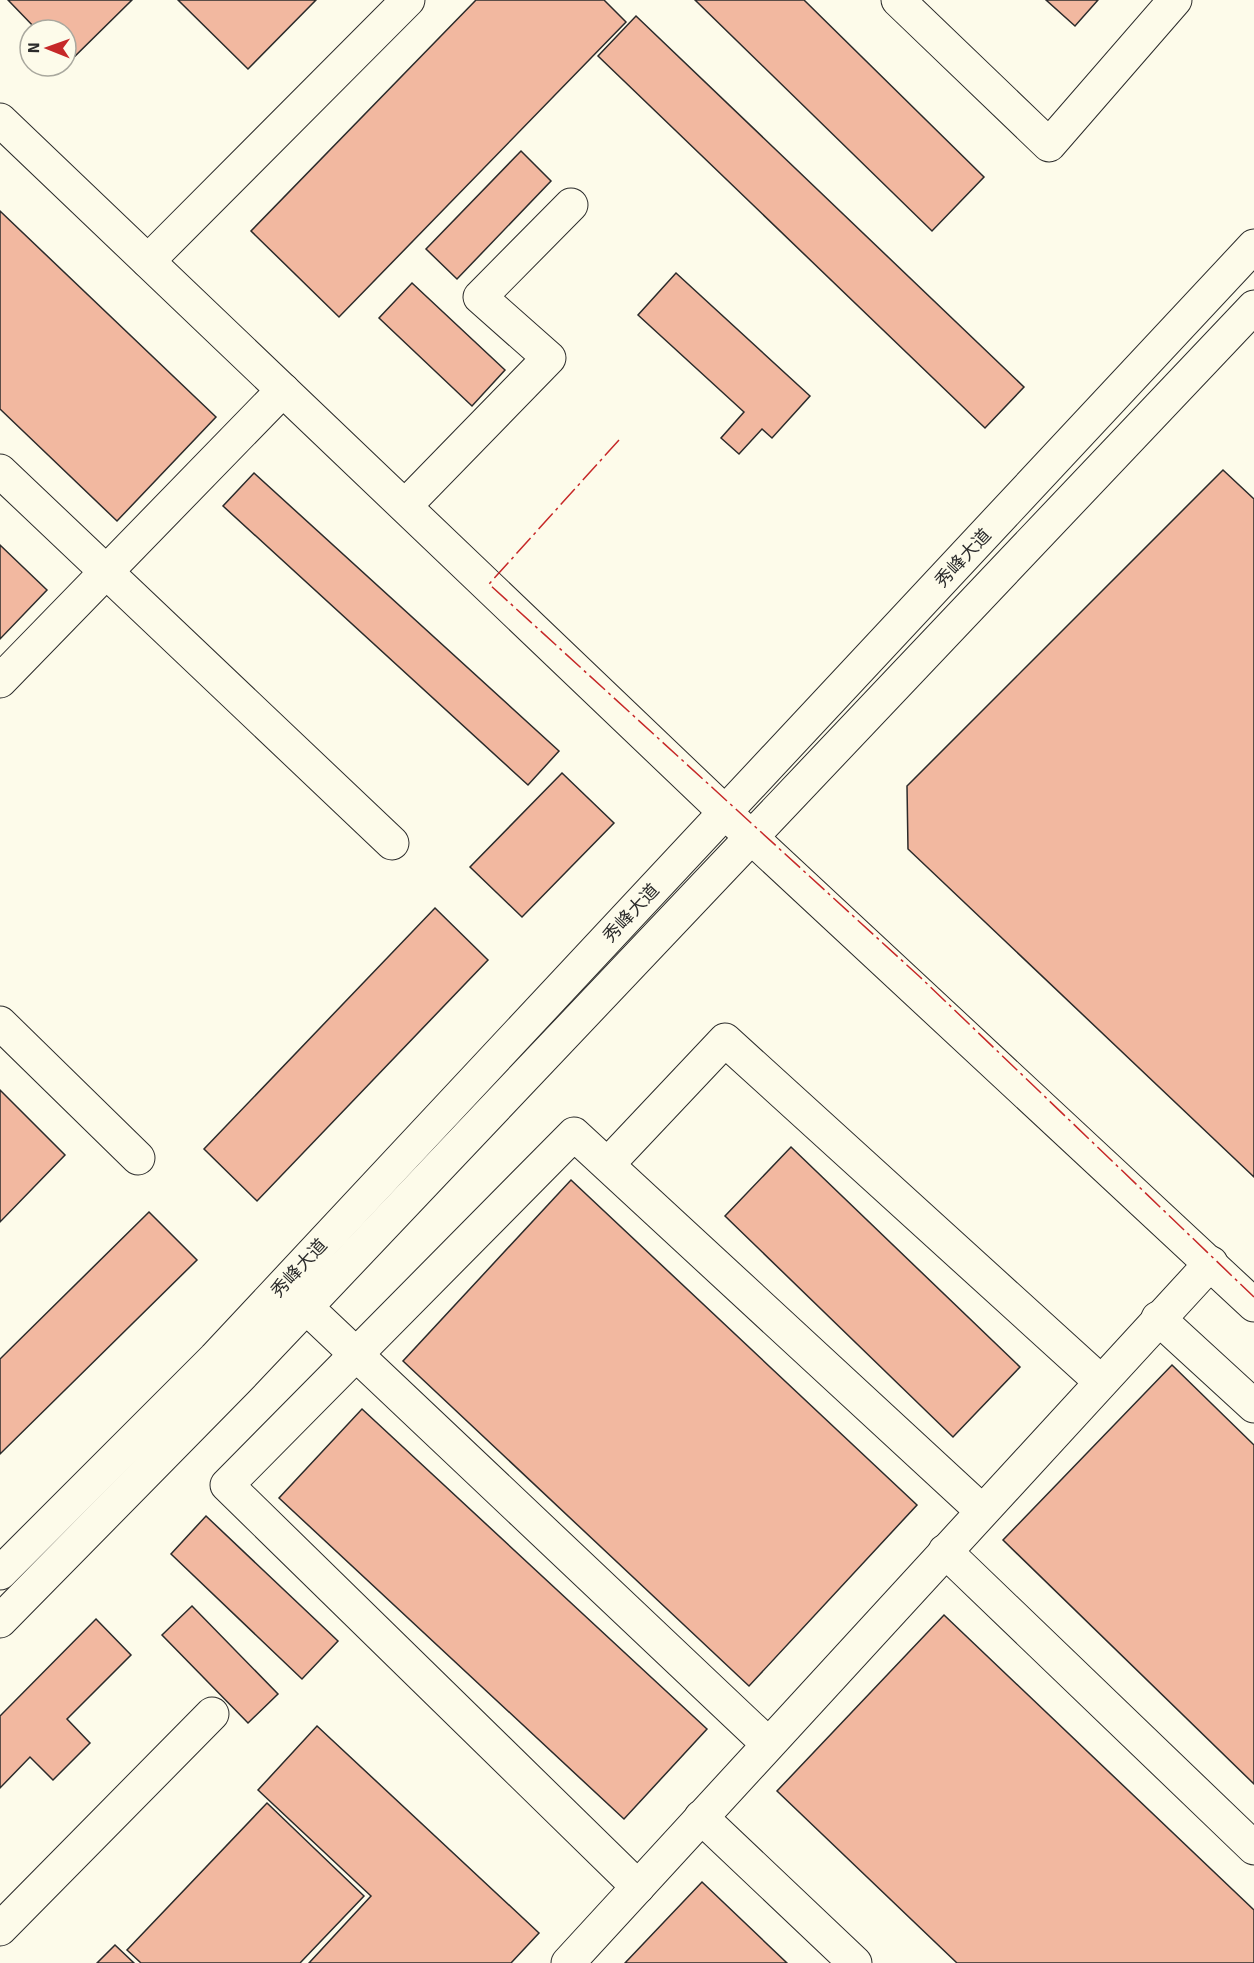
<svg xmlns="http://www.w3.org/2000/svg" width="1254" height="1963" font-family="Signika,'Noto Sans SC',sans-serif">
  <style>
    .building { fill: #f2b8a0; stroke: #2b2b2b; stroke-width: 1.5 }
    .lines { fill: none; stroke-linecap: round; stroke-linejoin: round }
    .minor-casing { stroke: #2b2b2b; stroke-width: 35 }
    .major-casing { stroke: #2b2b2b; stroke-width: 35 }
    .minor { stroke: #fdfbea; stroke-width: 33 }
    .major { stroke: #fdfbea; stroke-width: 33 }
    .power { stroke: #c62828; stroke-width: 1.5; stroke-dasharray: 21 4.5 3 4.5; stroke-linecap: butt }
    .labels { text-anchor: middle; stroke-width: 4.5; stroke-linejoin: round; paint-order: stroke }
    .street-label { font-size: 18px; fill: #2b2b2b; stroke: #fdfbea }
  </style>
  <rect width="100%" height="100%" fill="#fdfbea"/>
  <g class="building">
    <polygon points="8,0 132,0 68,63 66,60 66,30 37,30"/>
    <polygon points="178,0 316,0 248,69"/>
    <polygon points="476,0 604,0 626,22 339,317 251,231"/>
    <polygon points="695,0 804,0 984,177 932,231"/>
    <polygon points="1046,0 1098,0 1075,26"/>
    <polygon points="636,16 1024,387 985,428 598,56"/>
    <polygon points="521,151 551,181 457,279 426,249"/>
    <polygon points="0,211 216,417 117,521 0,409"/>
    <polygon points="676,273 810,396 772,438 762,429 739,454 721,438 744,412 638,315"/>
    <polygon points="412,283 505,370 472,406 379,318"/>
    <polygon points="1223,470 1254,499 1254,1177 908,849 907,786"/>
    <polygon points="254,473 559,751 528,785 223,506"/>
    <polygon points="0,545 47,590 0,639"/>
    <polygon points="562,773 614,823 522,917 470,867"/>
    <polygon points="435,908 488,960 257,1201 204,1149"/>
    <polygon points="0,1090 65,1155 0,1222"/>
    <polygon points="791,1147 1020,1367 953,1437 725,1216"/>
    <polygon points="571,1180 917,1505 749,1686 403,1361"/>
    <polygon points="149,1212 197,1260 0,1454 0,1359"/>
    <polygon points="1172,1365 1254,1445 1254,1784 1003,1540"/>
    <polygon points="362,1409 707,1729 624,1819 279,1498"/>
    <polygon points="206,1516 338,1641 302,1679 171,1554"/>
    <polygon points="192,1606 278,1694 248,1723 162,1635"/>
    <polygon points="944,1615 1254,1910 1254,1963 957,1963 777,1791"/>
    <polygon points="96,1619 131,1655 67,1719 90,1743 53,1780 30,1757 0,1788 0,1716"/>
    <polygon points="317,1726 539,1933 511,1963 309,1963 371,1896 258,1790"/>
    <polygon points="267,1803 364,1896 300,1963 141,1963 127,1950"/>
    <polygon points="702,1882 787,1963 625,1963"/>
    <polygon points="115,1945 134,1963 97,1963"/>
  </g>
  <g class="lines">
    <defs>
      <g id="minor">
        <polyline points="898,0 1049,145 1175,0"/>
        <polyline points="0,120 751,837 1254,1305"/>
        <polyline points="148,261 408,0"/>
        <polyline points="0,471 392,843"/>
        <polyline points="405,506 549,358 480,297 571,205"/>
        <polyline points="0,681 283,390"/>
        <polyline points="0,1023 138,1158"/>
        <polyline points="608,1164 725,1040 1100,1381"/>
        <polyline points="306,1307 768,1744"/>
        <polyline points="1158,1318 1254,1406"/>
        <polyline points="945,1551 1254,1848"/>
        <polyline points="701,1817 855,1963"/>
        <polyline points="638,1887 227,1485 574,1134 982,1511"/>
        <polyline points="0,1929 212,1714"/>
        <polyline points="568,1963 1211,1263"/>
      </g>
      <g id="major">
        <polyline points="0,1573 215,1358 1254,246"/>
        <polyline points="0,1621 237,1380 1254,307"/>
      </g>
    </defs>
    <use href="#minor" class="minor-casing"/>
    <use href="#major" class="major-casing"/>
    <use href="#minor" class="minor"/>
    <use href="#major" class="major"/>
    <polyline class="power" points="619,440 489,584 920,977 1254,1297"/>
  </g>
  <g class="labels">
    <g class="street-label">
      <text transform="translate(963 558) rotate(-47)" y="6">秀峰大道</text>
      <text transform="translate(631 913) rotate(-47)" y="6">秀峰大道</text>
      <text transform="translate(299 1268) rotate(-47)" y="6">秀峰大道</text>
    </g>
  </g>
  <g transform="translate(48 48) rotate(271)"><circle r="28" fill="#fdfbea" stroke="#a9a89e" stroke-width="1.5"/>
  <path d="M0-4.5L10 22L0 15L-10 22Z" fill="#c62828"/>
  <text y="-9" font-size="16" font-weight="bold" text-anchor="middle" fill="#2b2b2b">N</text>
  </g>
</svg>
